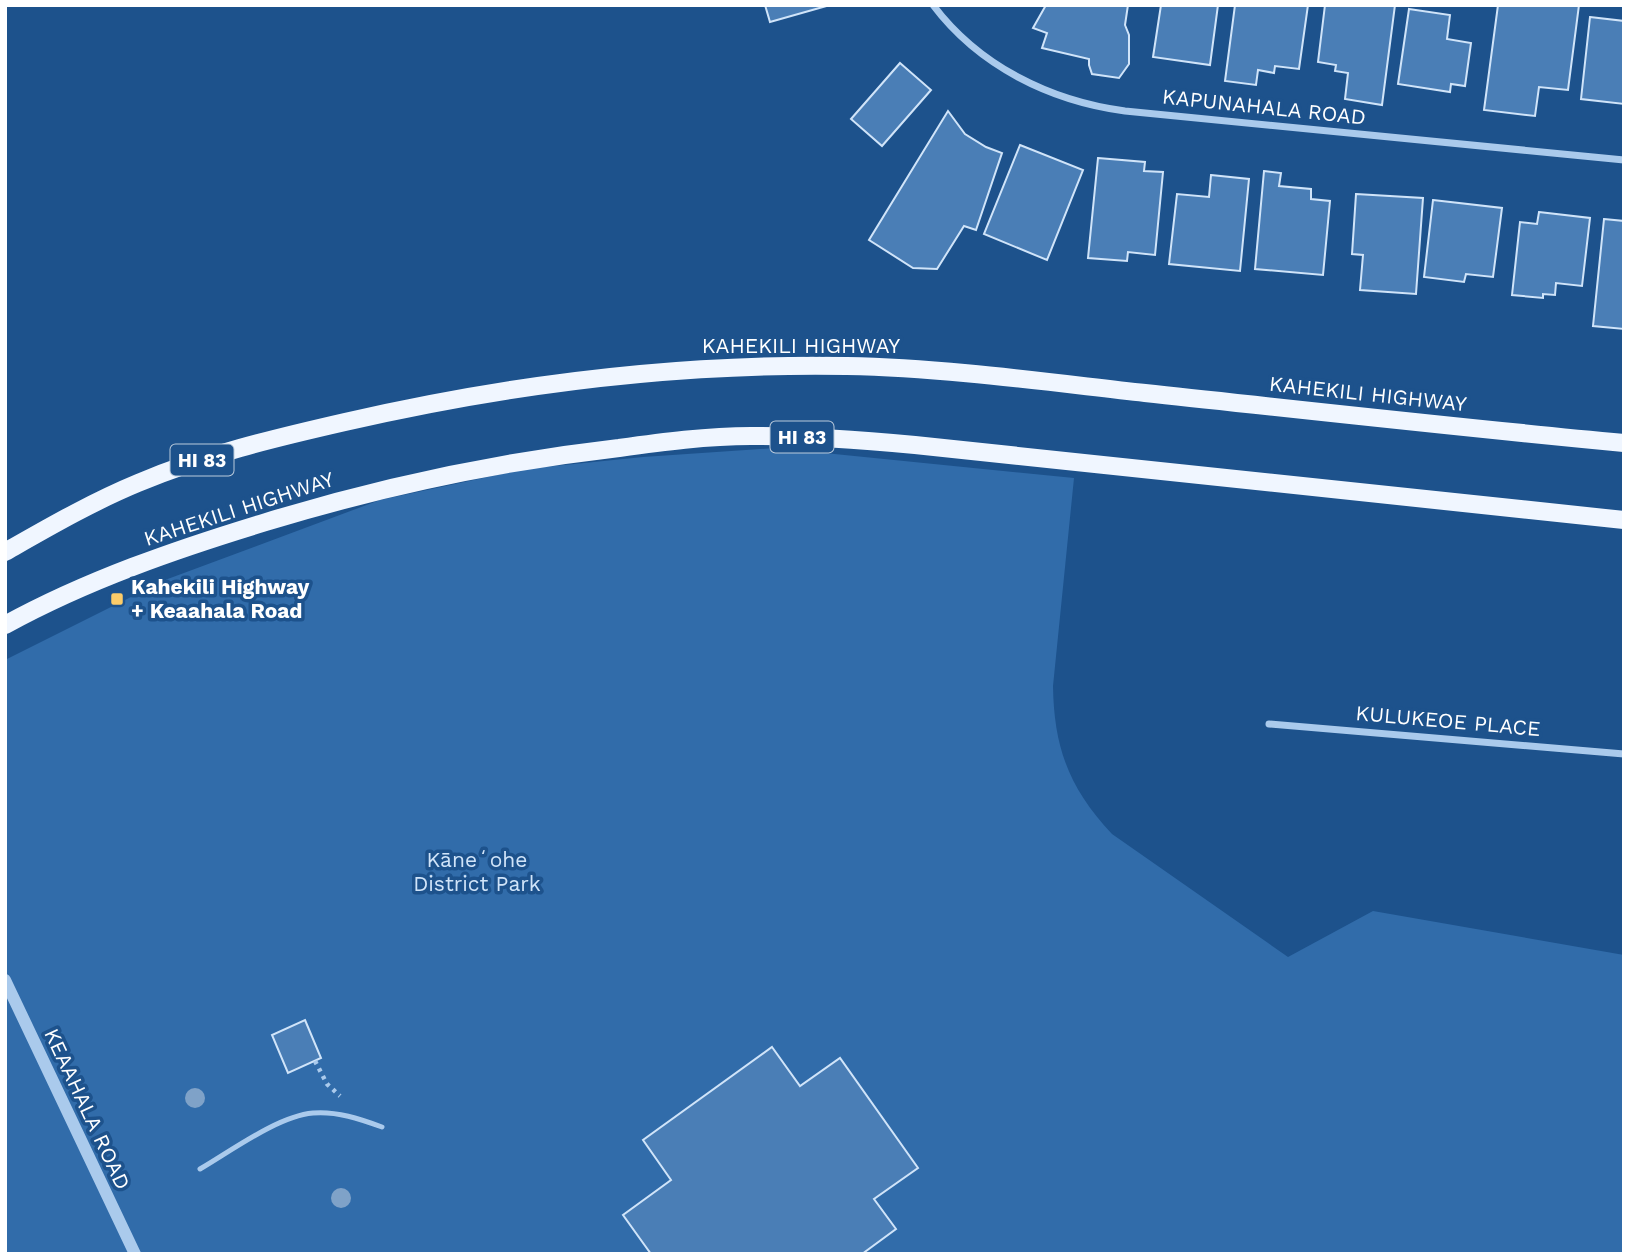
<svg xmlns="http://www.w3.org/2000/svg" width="1629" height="1259" font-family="'Work Sans',sans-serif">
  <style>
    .green { fill: #316caa }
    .building { fill: #4a7eb6; stroke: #d0e4f9; stroke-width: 2 }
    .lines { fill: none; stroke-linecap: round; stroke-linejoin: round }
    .path { stroke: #aacaec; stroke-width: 4.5; stroke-dasharray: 3.5 5; stroke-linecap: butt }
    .service { stroke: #aacaec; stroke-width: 5 }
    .minor { stroke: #aacaec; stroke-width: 7 }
    .tertiary { stroke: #aacaec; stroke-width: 12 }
    .primary { stroke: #f0f6ff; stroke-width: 18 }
    .tree { fill: #7fa2c8 }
    .poi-dot { fill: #fccc69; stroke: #1d528c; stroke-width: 2.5 }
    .labels { text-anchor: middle; stroke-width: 7; stroke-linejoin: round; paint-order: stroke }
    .shield { fill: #1d528c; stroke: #bbcbdc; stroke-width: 2 }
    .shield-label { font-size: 19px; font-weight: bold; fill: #fff }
    .street-label { font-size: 21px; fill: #fff; stroke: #1d528c }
    .poi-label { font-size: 21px; font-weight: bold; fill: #fff; stroke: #1d528c; text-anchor: start }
    .park-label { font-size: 21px; fill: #d0e4f9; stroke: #1d528c }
  </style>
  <rect width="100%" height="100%" fill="#1d528c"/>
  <path class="green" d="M775,448L1074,478L1053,686C1054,748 1069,788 1112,834L1288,957L1373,911L1624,955V1254H5V660L165,580L380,500L525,469L643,457Z"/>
  <g class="building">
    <polygon points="765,5 830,5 770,22"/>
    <polygon points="1046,5 1128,5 1125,25 1129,35 1129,64 1119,78 1092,74 1089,65 1089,59 1042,48 1047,33 1033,28"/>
    <polygon points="1161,5 1218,5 1210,65 1153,57"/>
    <polygon points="1235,5 1308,5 1299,69 1275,66 1274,73 1258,70 1256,85 1225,81"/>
    <polygon points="1325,5 1395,5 1382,105 1345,99 1348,73 1335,71 1336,65 1318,62"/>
    <polygon points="1498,5 1579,5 1568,90 1539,87 1535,116 1484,110"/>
    <polygon points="1409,9 1450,15 1447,39 1471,43 1465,86 1451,84 1450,92 1398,84"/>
    <polygon points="1590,17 1624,21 1624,104 1581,99"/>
    <polygon points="900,63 931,90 882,146 851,119"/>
    <polygon points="948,111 965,134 986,147 1002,153 976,230 964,226 937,269 913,268 869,240"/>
    <polygon points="1020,145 1083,170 1047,260 984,234"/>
    <polygon points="1098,158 1145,162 1144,171 1163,172 1155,255 1128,252 1127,261 1088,258"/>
    <polygon points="1264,171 1281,173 1279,186 1311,189 1311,199 1330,201 1323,275 1255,269"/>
    <polygon points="1211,175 1249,179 1240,271 1169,264 1177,194 1209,197"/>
    <polygon points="1356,194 1423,198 1416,294 1360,290 1363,255 1352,254"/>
    <polygon points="1433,200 1502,208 1493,277 1466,274 1464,282 1424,277"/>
    <polygon points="1539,212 1590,218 1582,286 1556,283 1555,295 1543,294 1543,298 1512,295 1520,222 1537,224"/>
    <polygon points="1604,219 1624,221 1624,329 1593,326"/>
    <polygon points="305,1020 321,1058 288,1073 272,1035"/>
    <polygon points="772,1047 800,1086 840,1058 918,1168 874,1199 896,1229 862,1254 651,1254 623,1215 671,1180 643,1140"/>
  </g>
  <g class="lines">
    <polyline class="path" points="315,1061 327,1084 340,1096"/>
    <path class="service" d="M200,1169C231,1151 278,1116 313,1113C337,1111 360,1119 382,1127"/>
    <g class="minor">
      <path d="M933,5C979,66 1050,101 1125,111L1624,160"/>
      <polyline points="1269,724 1624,754"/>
    </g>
    <polyline class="tertiary" points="5,980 135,1254"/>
    <g class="primary">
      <path d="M5,552C49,527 92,502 138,483C204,455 275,438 345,422C510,384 677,363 847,366C946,368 1046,382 1145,393C1304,410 1464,428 1624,443"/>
      <path d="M5,625C87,580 177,549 266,522C384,486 496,462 619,448C662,442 707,436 751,436C806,436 860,440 915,445L1624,520"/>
    </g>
  </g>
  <g class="tree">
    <circle cx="195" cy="1098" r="10"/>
    <circle cx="341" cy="1198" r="10"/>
  </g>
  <rect class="poi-dot" x="110" y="592" width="14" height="14" rx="3.5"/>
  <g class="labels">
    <g class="shield">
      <rect x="770.5" y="421.5" width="63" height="31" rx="5"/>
      <rect x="170.5" y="444.5" width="63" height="31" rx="5"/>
    </g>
    <g class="shield-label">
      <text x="802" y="444">HI 83</text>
      <text x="202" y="467">HI 83</text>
    </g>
    <g class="street-label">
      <text transform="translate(1264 107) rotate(6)" y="7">KAPUNAHALA ROAD</text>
      <text x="801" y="353">KAHEKILI HIGHWAY</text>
      <text transform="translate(1368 394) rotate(6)" y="7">KAHEKILI HIGHWAY</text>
      <text transform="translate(239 509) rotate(-18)" y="7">KAHEKILI HIGHWAY</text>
      <text transform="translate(1448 721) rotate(5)" y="7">KULUKEOE PLACE</text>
      <text transform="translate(87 1109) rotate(65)" y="7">KEAAHALA ROAD</text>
    </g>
    <g class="poi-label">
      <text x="131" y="594">Kahekili Highway<tspan x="131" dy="24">+ Keaahala Road</tspan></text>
    </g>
    <g class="park-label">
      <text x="477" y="867">Kāneʻohe<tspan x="477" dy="24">District Park</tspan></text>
    </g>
  </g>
  <rect width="1629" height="1259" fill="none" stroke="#ffffff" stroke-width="14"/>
</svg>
